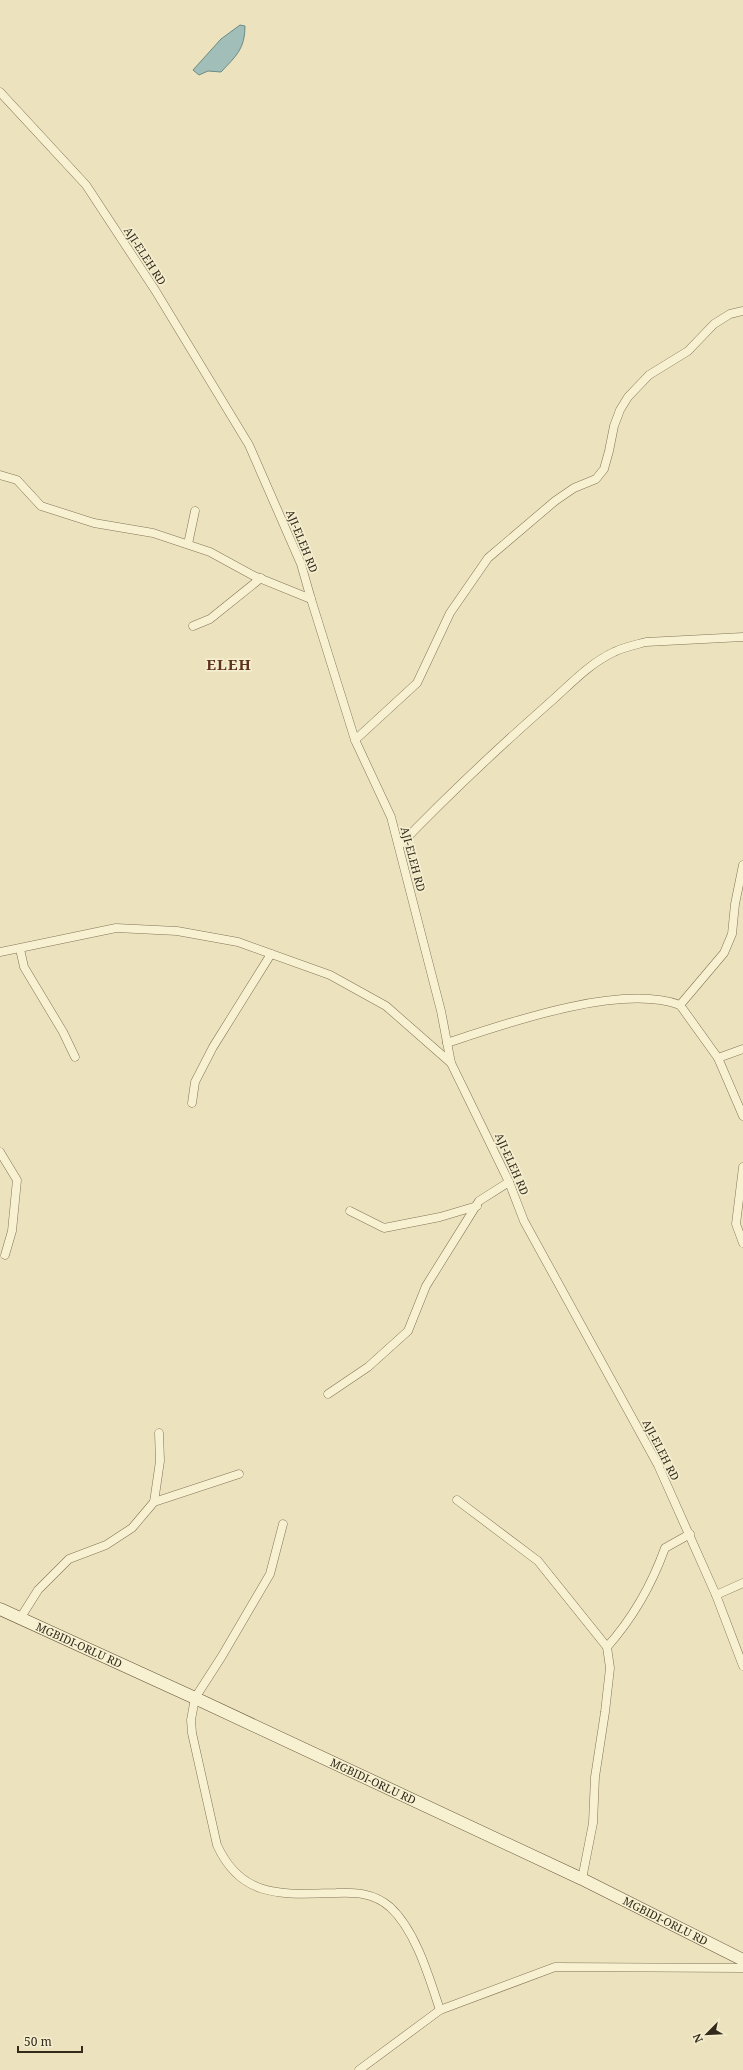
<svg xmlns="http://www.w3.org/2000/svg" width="743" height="2070" font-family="'Noto Serif',serif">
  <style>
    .water { fill: #a2beb8; stroke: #6a8b86 }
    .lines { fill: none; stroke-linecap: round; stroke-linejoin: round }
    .street-casing { stroke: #837458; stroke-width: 9 }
    .secondary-casing { stroke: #65553b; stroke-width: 13 }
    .street { stroke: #f7f0d1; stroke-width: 8 }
    .secondary { stroke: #f7f0d1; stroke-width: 12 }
    .labels { text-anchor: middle; stroke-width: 3.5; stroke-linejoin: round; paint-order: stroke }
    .street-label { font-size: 11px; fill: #332a1c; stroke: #f4edce }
    .district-label { font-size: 15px; font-weight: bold; letter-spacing: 1px; fill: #5e321d; stroke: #f4edce }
  </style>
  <rect width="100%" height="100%" fill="#ece3be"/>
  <path class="water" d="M240,25L245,26C245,49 236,56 221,72L208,71L199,75L193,70L221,39Z"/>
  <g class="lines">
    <defs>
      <g id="street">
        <polyline points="0,92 86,185 155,290 249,445 301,564 311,599 355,740 391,817 441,1011 451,1063 509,1182 524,1221 658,1465 716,1595 743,1666"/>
        <polyline points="0,475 17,480 41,506 94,523 153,533 210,552 254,576 311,599"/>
        <polyline points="188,544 195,511"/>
        <polyline points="193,626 210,619 261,578"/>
        <polyline points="355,740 417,683 450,613 488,558 555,501 574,488 596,479 604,469 609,451 614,426 620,410 628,397 649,375 688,351 714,324 730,314 743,311"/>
        <path d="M399,846C446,797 496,750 547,705C568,687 588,664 614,652C624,647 635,645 646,642L743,637"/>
        <polyline points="20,949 24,967 63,1032 75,1057"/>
        <polyline points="0,952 116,928 177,931 238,942 330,975 386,1006 451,1063"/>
        <polyline points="680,1005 718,1058 743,1049"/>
        <path d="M447,1043C507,1023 621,983 680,1005L724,953L732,934L735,904L743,865"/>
        <polyline points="718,1058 743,1116"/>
        <polyline points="192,1103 195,1082 213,1047 271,954"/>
        <polyline points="0,1152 17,1180 12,1231 5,1255"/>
        <polyline points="743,1167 736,1224 743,1243"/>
        <polyline points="350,1211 384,1228 440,1217 477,1206"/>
        <polyline points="328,1394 368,1367 408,1331 426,1286 479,1201 509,1182"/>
        <polyline points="457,1500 538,1561 607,1647"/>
        <polyline points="154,1502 239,1474"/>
        <path d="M283,1524L270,1574L222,1656L195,1698L191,1720L192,1733L217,1845C242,1900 284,1894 336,1893C355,1892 374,1893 390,1907C416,1931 429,1977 440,2010"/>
        <polyline points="716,1595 743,1583"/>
        <polyline points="21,1617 38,1590 69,1559 106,1545 132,1528 154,1502 160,1461 159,1433"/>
        <path d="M582,1879L593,1823L595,1777L605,1712L610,1668L607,1647C633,1618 652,1584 665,1548L690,1534"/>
        <polyline points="359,2070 440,2010 555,1967 743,1968"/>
      </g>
      <g id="secondary">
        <path id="s1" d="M0,1609L195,1698L582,1879L743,1960"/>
      </g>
    </defs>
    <use href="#street" class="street-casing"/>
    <use href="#secondary" class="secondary-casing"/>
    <use href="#street" class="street"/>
    <use href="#secondary" class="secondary"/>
  </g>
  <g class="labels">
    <g class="street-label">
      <text transform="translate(145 256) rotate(57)" y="4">AJI-ELEH RD</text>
      <text transform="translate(302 541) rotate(68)" y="4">AJI-ELEH RD</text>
      <text transform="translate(413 859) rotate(75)" y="4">AJI-ELEH RD</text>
      <text transform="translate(512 1164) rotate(66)" y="4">AJI-ELEH RD</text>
      <text transform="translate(661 1450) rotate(63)" y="4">AJI-ELEH RD</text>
      <text dy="4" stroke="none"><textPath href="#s1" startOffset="87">MGBIDI-ORLU RD</textPath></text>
      <text dy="4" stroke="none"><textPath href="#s1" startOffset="411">MGBIDI-ORLU RD</textPath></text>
      <text dy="4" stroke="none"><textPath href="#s1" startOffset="735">MGBIDI-ORLU RD</textPath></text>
    </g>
    <g class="district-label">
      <text x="229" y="670">ELEH</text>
    </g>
  </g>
  <g transform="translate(707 2034) rotate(246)" stroke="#f4edce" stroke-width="3" paint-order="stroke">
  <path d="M0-3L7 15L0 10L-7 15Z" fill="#332a1c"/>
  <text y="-6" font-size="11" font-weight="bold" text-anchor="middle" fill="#332a1c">N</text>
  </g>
  <path d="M18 2046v6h64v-6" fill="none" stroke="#332a1c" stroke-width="2"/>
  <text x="24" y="2046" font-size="12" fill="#332a1c" stroke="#f4edce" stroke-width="3" paint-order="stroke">50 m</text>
</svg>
